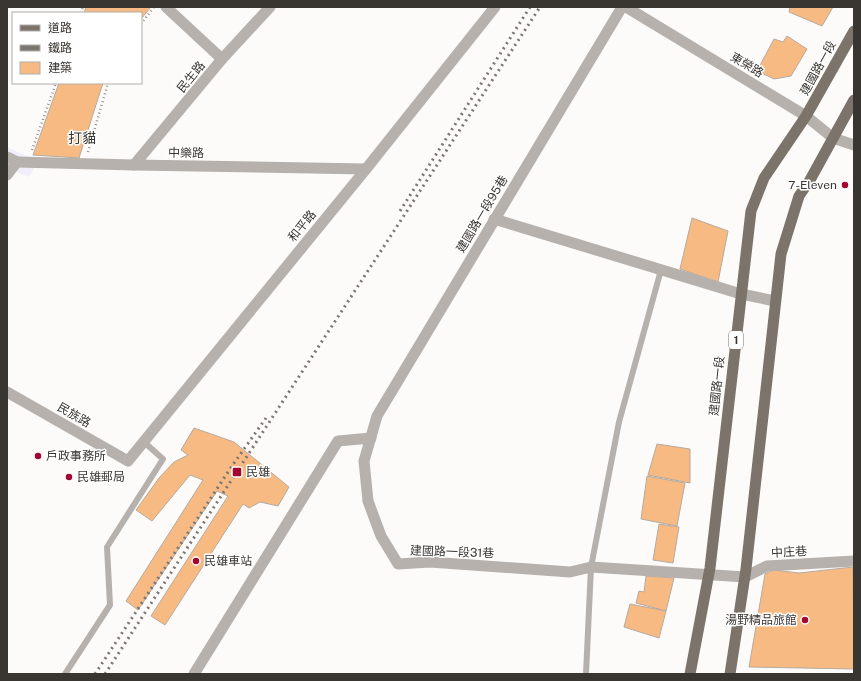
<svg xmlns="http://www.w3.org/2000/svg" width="861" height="681" font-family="'Public Sans','Noto Sans TC',sans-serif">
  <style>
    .commercial { fill: #f2effd }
    .building { fill: #f7ba83; stroke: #b5aaa0 }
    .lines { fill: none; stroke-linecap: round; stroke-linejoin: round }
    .path { stroke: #93908c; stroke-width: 2.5; stroke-dasharray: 1 3; stroke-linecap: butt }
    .service { stroke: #b6b1ac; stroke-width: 6 }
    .minor { stroke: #b6b1ac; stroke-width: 11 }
    .tertiary { stroke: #b6b1ac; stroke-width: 11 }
    .primary { stroke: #7c746b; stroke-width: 11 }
    .rail { stroke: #7a7773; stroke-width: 3; stroke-dasharray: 2 4; stroke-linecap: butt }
    .poi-dot { fill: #a30431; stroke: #fff; stroke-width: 1.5 }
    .labels { text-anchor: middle; stroke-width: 3; stroke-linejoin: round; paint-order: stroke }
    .shield { fill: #fff; stroke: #74726e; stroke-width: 1 }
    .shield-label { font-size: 11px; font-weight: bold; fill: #393530 }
    .street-label { font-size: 12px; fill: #393530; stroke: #fff }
    .poi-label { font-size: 12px; fill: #393530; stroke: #fff; text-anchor: start }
    .quarter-label { font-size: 14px; fill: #393530; stroke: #fff }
  </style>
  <rect width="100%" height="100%" fill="#fdfbf9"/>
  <polygon class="commercial" points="7,147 38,161 29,177 7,168"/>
  <g class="building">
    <polygon points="86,7 151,7 141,19 141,13 84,13"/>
    <polygon points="790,7 833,7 822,26 789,12"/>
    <polygon points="787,36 807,49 791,76 774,79 757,71 774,39 783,42"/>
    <polygon points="103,83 79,158 33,155 59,83"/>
    <polygon points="692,218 728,231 718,282 680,269"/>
    <polygon points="194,428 234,442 289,487 278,506 260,502 249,508 243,504 165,625 151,616 228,496 217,491 138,610 126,601 203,480 190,475 152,521 136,510 159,478 174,462 188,455 181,450"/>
    <polygon points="657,444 690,449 690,483 648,475"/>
    <polygon points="647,476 685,483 677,526 641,519"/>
    <polygon points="659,524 679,527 673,563 653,560"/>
    <polygon points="853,567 854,669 749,667 765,574 773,570 799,573"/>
    <polygon points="646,576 674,578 666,611 636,603 639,591 644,592"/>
    <polygon points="630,604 666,611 659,638 624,627"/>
  </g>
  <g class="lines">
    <g class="path">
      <polyline points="81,13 83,7"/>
      <polyline points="141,24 154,7"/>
      <polyline points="32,150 56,83"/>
      <polyline points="88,152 108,83"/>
    </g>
    <g class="service">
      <polyline points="65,674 110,605 107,547 163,459 144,442"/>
      <polyline points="586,674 591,567 619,422 661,270"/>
    </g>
    <g class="minor">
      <polyline points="166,7 222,59"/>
      <polyline points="622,7 377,416 364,461 368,501 381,536 398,564 430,562 570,572 591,567 745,577 767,566 854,561"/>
      <polyline points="17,162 134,165 366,169"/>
      <polyline points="134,165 222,59 270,7"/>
      <polyline points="494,219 741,294 775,301"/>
      <polyline points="7,392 128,461 366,169 495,7"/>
      <polyline points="194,674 338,441 371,438"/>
    </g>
    <g class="tertiary">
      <polyline points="626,7 806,116 833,138 854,145"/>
      <polyline points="7,157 17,162 7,175"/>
    </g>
    <g class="primary">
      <polyline points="690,674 710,568 751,211 764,178 806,116 854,31"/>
      <polyline points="730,674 746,569 781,254 799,196 810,180 854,100"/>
    </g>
    <g class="rail">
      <polyline points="400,211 530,7"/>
      <polyline points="95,674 232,466 266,418"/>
      <polyline points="105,674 540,7"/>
    </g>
  </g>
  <g class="poi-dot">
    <circle cx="845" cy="185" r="4"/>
    <circle cx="38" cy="456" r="4"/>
    <rect x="232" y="467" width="10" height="10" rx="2"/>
    <circle cx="69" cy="477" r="4"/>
    <circle cx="196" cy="561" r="4"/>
    <circle cx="805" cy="620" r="4"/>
  </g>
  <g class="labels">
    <rect class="shield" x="729" y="331" width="14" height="18" rx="3"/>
    <g class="shield-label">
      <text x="736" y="344">1</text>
    </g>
    <g class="street-label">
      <text transform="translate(747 65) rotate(31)" y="4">東榮路</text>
      <text transform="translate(818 68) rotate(-61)" y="4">建國路一段</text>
      <text transform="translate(191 77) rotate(-51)" y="4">民生路</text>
      <text transform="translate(186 153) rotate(1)" y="4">中樂路</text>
      <text transform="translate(482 214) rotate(-59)" y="4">建國路一段95巷</text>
      <text transform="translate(302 226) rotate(-51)" y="4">和平路</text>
      <text transform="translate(717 386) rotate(-84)" y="4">建國路一段</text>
      <text transform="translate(74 415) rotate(30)" y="4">民族路</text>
      <text transform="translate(452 552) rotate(2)" y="4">建國路一段31巷</text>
      <text transform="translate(789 552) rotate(-3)" y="4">中庄巷</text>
    </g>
    <g class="poi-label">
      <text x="837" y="189" text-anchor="end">7-Eleven</text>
      <text x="46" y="460">戶政事務所</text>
      <text x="246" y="476">民雄</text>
      <text x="77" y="481">民雄郵局</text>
      <text x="204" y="565">民雄車站</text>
      <text x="797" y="624" text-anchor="end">湯野精品旅館</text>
    </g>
    <g class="quarter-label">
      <text x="82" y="143">打貓</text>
    </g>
  </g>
  <rect width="861" height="681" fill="none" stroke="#393530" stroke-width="16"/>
  <rect x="12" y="12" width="130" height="72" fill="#ffffff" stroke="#b0aeac"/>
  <rect x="20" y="25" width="20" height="6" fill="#7c746b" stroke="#b0aeac"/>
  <text x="48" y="32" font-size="12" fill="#393530">道路</text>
  <rect x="20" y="45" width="20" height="6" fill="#7a7773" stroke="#b0aeac"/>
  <text x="48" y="52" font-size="12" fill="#393530">鐵路</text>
  <rect x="20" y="62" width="20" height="12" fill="#f7ba83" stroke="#b0aeac"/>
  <text x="48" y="72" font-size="12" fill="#393530">建築</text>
</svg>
